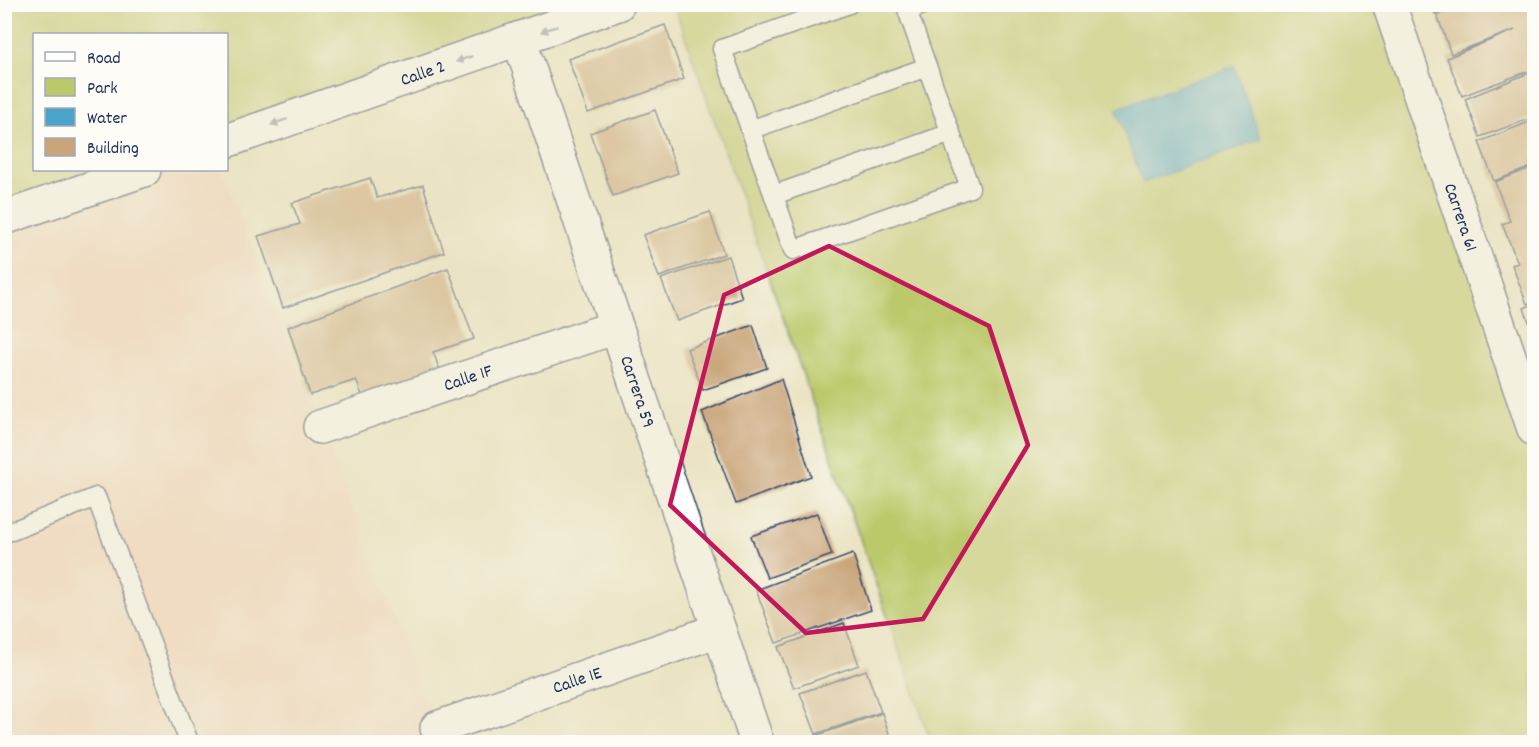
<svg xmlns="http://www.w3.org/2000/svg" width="1539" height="747" font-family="Dekko,sans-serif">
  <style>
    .built { fill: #f4d3c0 }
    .green { fill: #bcc96b; stroke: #6c7c64; stroke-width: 1.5 }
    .water { fill: #4ca4c9; stroke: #346a94; stroke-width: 1.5 }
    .building { fill: #c9a579 }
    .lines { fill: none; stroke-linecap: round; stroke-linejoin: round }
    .lane-casing { stroke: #3a4a6d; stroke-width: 21 }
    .street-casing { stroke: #3a4a6d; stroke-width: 36 }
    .lane { stroke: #fff; stroke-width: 18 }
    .street { stroke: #fff; stroke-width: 33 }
    .oneway { fill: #8d97ae }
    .marked { fill: none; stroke: #c2185b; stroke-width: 4.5; stroke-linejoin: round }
    .labels { text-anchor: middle; stroke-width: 4.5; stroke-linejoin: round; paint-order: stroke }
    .street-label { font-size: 18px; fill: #1b2f5e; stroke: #fdfcf7 }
  </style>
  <rect width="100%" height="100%" fill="#fdfcf7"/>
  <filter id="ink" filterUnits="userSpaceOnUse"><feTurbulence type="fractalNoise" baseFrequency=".0167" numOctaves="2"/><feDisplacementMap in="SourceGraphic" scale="12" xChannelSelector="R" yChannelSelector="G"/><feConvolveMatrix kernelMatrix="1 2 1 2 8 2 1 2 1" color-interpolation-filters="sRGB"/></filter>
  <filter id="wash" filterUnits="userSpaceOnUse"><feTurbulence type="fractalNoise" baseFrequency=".008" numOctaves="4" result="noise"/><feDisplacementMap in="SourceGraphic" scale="24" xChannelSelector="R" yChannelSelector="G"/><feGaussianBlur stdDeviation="1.35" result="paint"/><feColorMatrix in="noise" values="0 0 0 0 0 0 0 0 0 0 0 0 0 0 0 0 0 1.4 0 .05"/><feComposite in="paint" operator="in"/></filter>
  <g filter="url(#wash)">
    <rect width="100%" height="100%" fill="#ebe4c4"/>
    <polygon class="built" points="144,170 222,170 442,742 5,742 4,218"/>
    <g class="green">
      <polygon points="4,5 618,5 227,141 226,34 34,34 34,170 144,170 5,218"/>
      <polygon points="674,5 1389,5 1534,429 1534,742 931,742"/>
    </g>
    <polygon class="water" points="1234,66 1261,139 1143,183 1116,109"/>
    <g id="blocks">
      <g class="building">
        <polygon points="1431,4 1458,4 1458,5 1435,14"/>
        <polygon points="1463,4 1529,4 1534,20 1534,22 1532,23 1534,31 1534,69 1462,96 1447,58 1515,30 1451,54 1437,15"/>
        <polygon points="665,25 684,79 588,113 568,59"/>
        <polygon points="1534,71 1534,117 1480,137 1465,99"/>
        <polygon points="655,110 678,173 613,196 590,133"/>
        <polygon points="1534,120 1534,166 1494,181 1479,142"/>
        <polygon points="1534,167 1534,301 1527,304 1512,265 1518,263 1502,224 1510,221 1495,182"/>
        <polygon points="370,178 377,198 423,185 444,252 283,308 258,236 300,224 292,203"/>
        <polygon points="710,212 724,254 659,277 643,235"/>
        <polygon points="728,256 742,298 677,321 661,279"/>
        <polygon points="448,268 474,339 433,352 441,373 364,400 356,380 310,395 288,327"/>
        <polygon points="1534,304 1534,336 1524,308"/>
        <polygon points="753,325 767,368 703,390 687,349"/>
        <polygon points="781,379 811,476 736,504 702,412"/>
        <polygon points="817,513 832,555 767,578 751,536"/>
        <polygon points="853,554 871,610 776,643 756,590"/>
        <polygon points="844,623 859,665 794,688 778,647"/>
        <polygon points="866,670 881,712 816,734 800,693"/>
        <polygon points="882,713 892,742 818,742 815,736"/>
      </g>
    </g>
  </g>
  <g filter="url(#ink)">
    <use href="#blocks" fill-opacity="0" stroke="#3a4a6d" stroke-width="1.5"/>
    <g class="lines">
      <defs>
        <g id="lane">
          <polyline points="849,4 722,49 793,250 970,188 905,4"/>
          <polyline points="908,11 925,4"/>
          <polyline points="750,130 927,67"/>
          <polyline points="774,195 951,133"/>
          <polyline points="12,531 96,497 189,742"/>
        </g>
        <g id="street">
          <path id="s1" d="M1389,4L1534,429"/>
          <path id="s2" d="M519,39L757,742"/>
          <path id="s3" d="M226,141L618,4"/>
          <polyline points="4,218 144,170"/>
          <path id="s4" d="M320,427L616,327"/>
          <path id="s5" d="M437,728L719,630"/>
        </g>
      </defs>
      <use href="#lane" class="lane-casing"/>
      <use href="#street" class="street-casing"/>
      <use href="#lane" class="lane"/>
      <use href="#street" class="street"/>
    </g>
    <defs><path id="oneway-solid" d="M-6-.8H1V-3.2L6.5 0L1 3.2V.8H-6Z" transform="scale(1.5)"/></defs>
    <g class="oneway">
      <use href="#oneway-solid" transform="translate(549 29) rotate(161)"/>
      <use href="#oneway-solid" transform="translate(464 59) rotate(161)"/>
      <use href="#oneway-solid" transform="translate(279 122) rotate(161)"/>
    </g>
  </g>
  <path d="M0 0H1539V747H0ZM829,246L989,326L1028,445L923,619L806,633L670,505L724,295Z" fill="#ebe4c4" fill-opacity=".55" fill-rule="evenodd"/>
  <path class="marked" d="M829,246L989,326L1028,445L923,619L806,633L670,505L724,295Z"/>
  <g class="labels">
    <g class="street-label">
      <text dy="6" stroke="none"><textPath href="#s3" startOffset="208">Calle 2</textPath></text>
      <text dy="6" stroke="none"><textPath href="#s1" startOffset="225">Carrera 61</textPath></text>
      <text dy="6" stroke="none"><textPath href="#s4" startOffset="156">Calle 1F</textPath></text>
      <text dy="6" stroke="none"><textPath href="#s2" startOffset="372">Carrera 59</textPath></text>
      <text dy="6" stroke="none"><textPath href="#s5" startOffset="148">Calle 1E</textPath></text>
    </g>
  </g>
  <rect width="1539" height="747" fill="none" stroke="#fdfcf7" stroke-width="24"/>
  <rect x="33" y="33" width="195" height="138" fill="#fdfcf7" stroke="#a3aaba" stroke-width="1.5"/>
  <rect x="45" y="52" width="30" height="9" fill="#ffffff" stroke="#a3aaba" stroke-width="1.5"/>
  <text x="87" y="63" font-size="18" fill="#1b2f5e">Road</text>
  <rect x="45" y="78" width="30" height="18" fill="#bcc96b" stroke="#a3aaba" stroke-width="1.5"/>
  <text x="87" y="93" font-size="18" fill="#1b2f5e">Park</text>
  <rect x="45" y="108" width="30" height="18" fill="#4ca4c9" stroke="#a3aaba" stroke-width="1.5"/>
  <text x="87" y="123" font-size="18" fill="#1b2f5e">Water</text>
  <rect x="45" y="138" width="30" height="18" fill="#c9a579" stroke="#a3aaba" stroke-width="1.5"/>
  <text x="87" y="153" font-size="18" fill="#1b2f5e">Building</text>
</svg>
